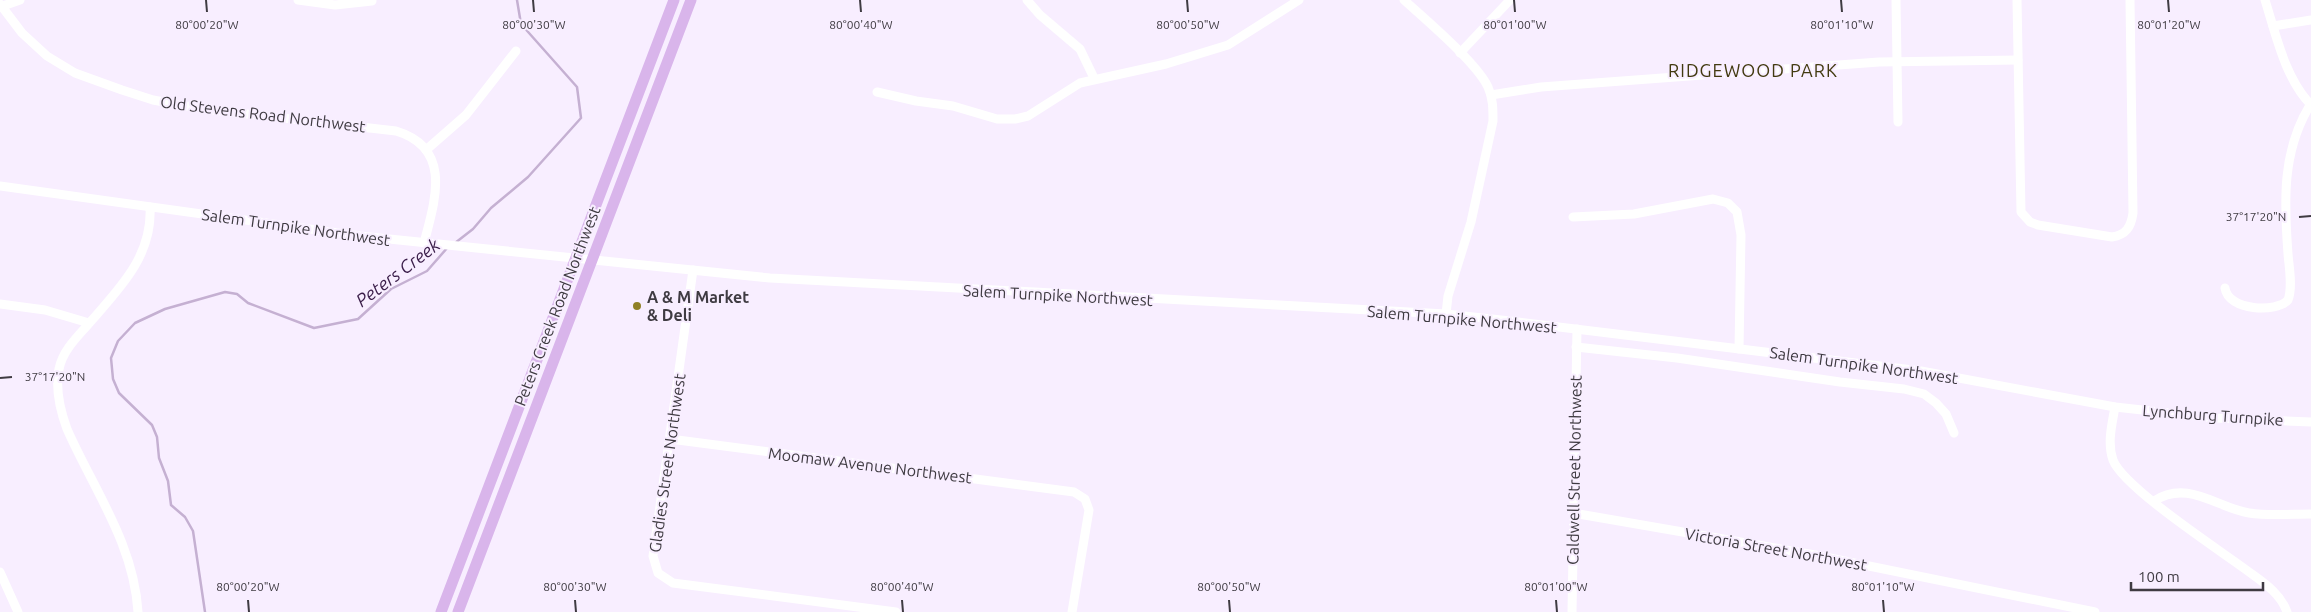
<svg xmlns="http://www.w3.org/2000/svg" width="2311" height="612" font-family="Ubuntu,sans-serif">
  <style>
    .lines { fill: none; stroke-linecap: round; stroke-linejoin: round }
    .stream { stroke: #c5b0d2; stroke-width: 2.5 }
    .minor { stroke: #fff; stroke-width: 9 }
    .major { stroke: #d9b5eb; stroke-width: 11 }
    .ticks { fill: none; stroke: #3f3b42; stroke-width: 2 }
    .poi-dot { fill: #908026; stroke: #f8eeff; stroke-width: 2 }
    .labels { text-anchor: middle; stroke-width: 4; stroke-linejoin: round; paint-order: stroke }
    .street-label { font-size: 16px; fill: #3f3b42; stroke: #f8eeff }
    .poi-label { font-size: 16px; font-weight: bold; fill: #3f3b42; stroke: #f8eeff; text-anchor: start }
    .neighbourhood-label { font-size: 18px; letter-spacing: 1px; fill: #423a10; stroke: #f8eeff }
    .water-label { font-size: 18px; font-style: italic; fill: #3a1d49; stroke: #f8eeff }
    .ticks-label { font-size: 12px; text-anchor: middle; fill: #3f3b42; stroke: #f8eeff; stroke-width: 4; stroke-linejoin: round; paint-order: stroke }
  </style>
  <rect width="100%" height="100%" fill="#f8eeff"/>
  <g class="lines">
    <g class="stream">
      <polyline points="455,243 473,229 491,208 528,177 581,118 577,87 521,24 517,0"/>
      <polyline points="205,612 193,531 185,517 171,505 168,481 159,458 157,437 152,425 119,393 113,379 111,358 118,341 135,323 165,309 225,292 237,294 248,303 314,328 358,319 391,289 427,271 448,247"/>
    </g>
    <g class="minor">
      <polyline points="298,0 335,5 372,1"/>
      <polyline points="1027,0 1040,15 1080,49 1094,78"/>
      <path d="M1404,0C1426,20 1476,62 1488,87C1493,98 1493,109 1493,121L1471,222L1448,296L1446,314"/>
      <polyline points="1896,0 1898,122"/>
      <path d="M2017,0L2021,212L2030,222L2038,225L2112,237C2126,235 2131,227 2133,213L2130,0"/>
      <path d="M2265,0C2276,35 2285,78 2311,105"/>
      <path d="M0,4L22,33L47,56L75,73L122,90L153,100L203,109L396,131C453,148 435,201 424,243"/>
      <polyline points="0,7 20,0"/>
      <polyline points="2273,26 2311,20"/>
      <polyline points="1460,53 1510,0"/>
      <polyline points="877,92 916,101 953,106 997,119 1015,119 1028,116 1080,83 1166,64 1228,45 1299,0"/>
      <polyline points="1491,95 1541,87 1879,62 2018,60"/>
      <polyline points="426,150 466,115 516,51"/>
      <polyline points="0,186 360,236 770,278 1446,314 1510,321 1921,371 2115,407 2215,418 2311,422"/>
      <polyline points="1573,217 1634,214 1713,199 1728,203 1737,212 1741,235 1739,349"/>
      <polyline points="693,270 653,556 658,573 673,583 896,612"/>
      <path d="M2225,288C2228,311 2277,313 2288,300C2293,287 2289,267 2288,254C2284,201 2282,151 2310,105"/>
      <polyline points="0,304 45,310 89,323"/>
      <polyline points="1576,347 1677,358 1840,382 1904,389 1924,394 1936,403 1946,414 1954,433"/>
      <path d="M2115,407C2112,424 2107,443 2113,460C2123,487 2218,549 2245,569C2261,581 2280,592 2287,612"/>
      <polyline points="670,439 1074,492 1085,499 1089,510 1072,612"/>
      <path d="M2154,501C2188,479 2217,508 2249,513C2269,516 2291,514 2311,514"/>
      <polyline points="1573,513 1815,555 2095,612"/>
      <polyline points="0,572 18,612"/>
      <path d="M138,612C134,544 94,490 67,429C60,410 55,389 59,369C62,353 74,340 85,328C116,292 153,258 150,207"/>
      <polyline points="1572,612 1577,329"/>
    </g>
    <g class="major">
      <polyline points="441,612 674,0"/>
      <polyline points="458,612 691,0"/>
    </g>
  </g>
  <path class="ticks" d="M206,0L207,12M533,0L534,12M860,0L861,12M1187,0L1188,12M1514,0L1515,12M1841,0L1842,12M2168,0L2169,12M2299,217L2311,216M0,378L12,377M248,600L249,612M575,600L576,612M902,600L903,612M1229,600L1230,612M1556,600L1557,612M1883,600L1884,612"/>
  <circle class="poi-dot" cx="637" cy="306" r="5"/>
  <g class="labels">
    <g class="street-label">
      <text transform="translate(263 114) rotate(7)" y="6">Old Stevens Road Northwest</text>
      <text transform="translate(296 227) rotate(8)" y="6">Salem Turnpike Northwest</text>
      <text transform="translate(1058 295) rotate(3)" y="6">Salem Turnpike Northwest</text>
      <text transform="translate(557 306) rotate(-69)" y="6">Peters Creek Road Northwest</text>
      <text transform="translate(1462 319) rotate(5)" y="6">Salem Turnpike Northwest</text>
      <text transform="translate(1864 365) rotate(8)" y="6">Salem Turnpike Northwest</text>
      <text transform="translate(2213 415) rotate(4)" y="6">Lynchburg Turnpike</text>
      <text transform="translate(667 463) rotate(-82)" y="6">Gladies Street Northwest</text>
      <text transform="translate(870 465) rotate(7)" y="6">Moomaw Avenue Northwest</text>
      <text transform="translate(1574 470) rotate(-89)" y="6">Caldwell Street Northwest</text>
      <text transform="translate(1776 549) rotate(10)" y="6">Victoria Street Northwest</text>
    </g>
    <g class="poi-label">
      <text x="647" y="303">A &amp; M Market<tspan x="647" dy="18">&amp; Deli</tspan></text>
    </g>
    <g class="neighbourhood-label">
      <text x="1753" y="77">RIDGEWOOD PARK</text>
    </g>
    <g class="water-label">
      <text transform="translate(398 273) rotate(-37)" y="6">Peters Creek</text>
    </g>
  </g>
  <g class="ticks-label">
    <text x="207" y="29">80°00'20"W</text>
    <text x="534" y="29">80°00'30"W</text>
    <text x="861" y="29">80°00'40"W</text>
    <text x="1188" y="29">80°00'50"W</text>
    <text x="1515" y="29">80°01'00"W</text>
    <text x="1842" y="29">80°01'10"W</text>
    <text x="2169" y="29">80°01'20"W</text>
    <text x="2256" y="221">37°17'20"N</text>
    <text x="55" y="381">37°17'20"N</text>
    <text x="248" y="591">80°00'20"W</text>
    <text x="575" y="591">80°00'30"W</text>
    <text x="902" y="591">80°00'40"W</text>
    <text x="1229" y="591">80°00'50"W</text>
    <text x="1556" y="591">80°01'00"W</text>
    <text x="1883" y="591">80°01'10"W</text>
  </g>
  <path d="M2131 582v8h132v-8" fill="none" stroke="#3f3b42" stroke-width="2.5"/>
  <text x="2138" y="582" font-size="15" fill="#3f3b42" stroke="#f8eeff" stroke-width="4" paint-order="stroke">100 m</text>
</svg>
